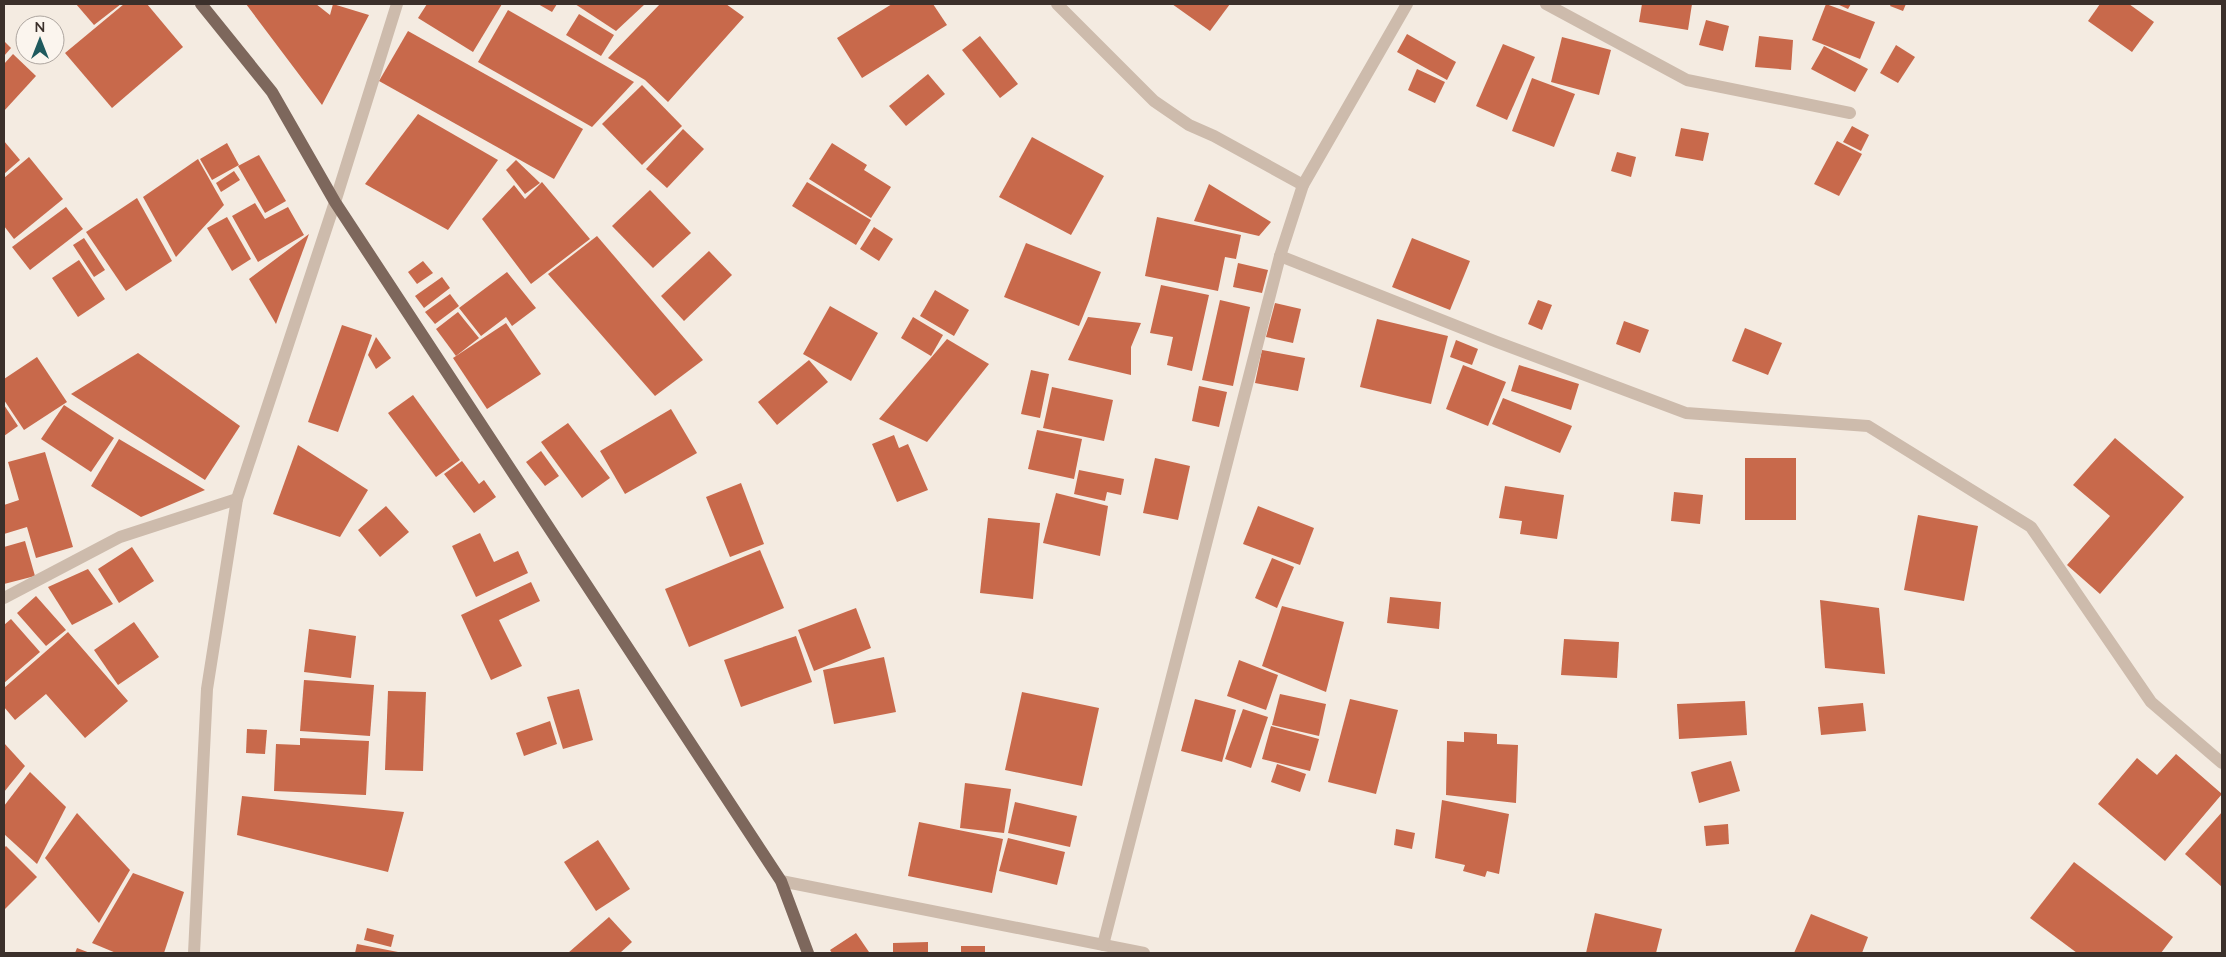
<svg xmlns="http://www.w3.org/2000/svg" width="2226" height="957" font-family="Lato,sans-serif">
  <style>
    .building { fill: #c8694b }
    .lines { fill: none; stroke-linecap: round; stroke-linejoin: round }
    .minor { stroke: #cdbbac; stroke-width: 12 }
    .major { stroke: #7d675c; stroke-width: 12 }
  </style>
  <rect width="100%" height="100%" fill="#f4ebe1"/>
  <g class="building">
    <polygon points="76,4 121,4 94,25"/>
    <polygon points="124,4 147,4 183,47 112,108 65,53"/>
    <polygon points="246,4 316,4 330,15 333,4 369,15 322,105"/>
    <polygon points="427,4 502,4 473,52 418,18"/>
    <polygon points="538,4 557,4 552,12"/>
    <polygon points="575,4 645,4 616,31"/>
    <polygon points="660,4 726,4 744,17 668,102 645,80 608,58"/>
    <polygon points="892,4 933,4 947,25 862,78 837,38"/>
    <polygon points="1172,4 1230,4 1210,31"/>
    <polygon points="1642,4 1692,4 1688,30 1639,22"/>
    <polygon points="1826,4 1875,22 1860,59 1812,40"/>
    <polygon points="1837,4 1851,4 1848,9"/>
    <polygon points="1891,4 1906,4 1903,11 1890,6"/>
    <polygon points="2100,4 2129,4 2154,22 2132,52 2088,21"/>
    <polygon points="508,10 634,82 592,127 478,62"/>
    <polygon points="579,14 614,35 601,56 566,35"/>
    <polygon points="1706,20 1729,26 1723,51 1699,45"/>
    <polygon points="408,31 583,129 554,179 379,81"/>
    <polygon points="1407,34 1456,62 1447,80 1397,52"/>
    <polygon points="980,36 1018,84 1000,98 962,50"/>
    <polygon points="1759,36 1793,40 1791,70 1755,67"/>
    <polygon points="1562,37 1611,50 1599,95 1551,82"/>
    <polygon points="4,41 11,48 4,56"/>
    <polygon points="1503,44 1535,57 1507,120 1476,106"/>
    <polygon points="1896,45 1915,57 1898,83 1880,73"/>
    <polygon points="1824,46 1868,69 1855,92 1811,69"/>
    <polygon points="13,54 36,76 4,111 4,64"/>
    <polygon points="1417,69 1445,82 1435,103 1408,90"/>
    <polygon points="928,74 945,94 906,126 889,106"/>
    <polygon points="1532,78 1575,94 1554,147 1512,131"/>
    <polygon points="642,85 682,126 642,165 602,124"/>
    <polygon points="418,114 498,160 448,230 365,184"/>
    <polygon points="1852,126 1869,135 1861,151 1843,142"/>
    <polygon points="1681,128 1709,133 1703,161 1675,156"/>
    <polygon points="683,129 704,149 667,188 646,169"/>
    <polygon points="1032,137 1104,176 1071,235 999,197"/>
    <polygon points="4,141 20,160 4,174"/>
    <polygon points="1837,141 1862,154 1839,196 1814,184"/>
    <polygon points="227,143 239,165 212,180 200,159"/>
    <polygon points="832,143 867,165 864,170 891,187 871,218 809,179"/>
    <polygon points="1617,152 1636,157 1631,177 1611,171"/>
    <polygon points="259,155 286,201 265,213 238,166"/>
    <polygon points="29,157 63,199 14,239 4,226 4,178"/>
    <polygon points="198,159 224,205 176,257 143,197"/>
    <polygon points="516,160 540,183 525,194 506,170"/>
    <polygon points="234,171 240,180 221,192 216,183"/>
    <polygon points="542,182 590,239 531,284 482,219 514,185 525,199"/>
    <polygon points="807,182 871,220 856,245 792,206"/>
    <polygon points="1209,184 1271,222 1259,236 1194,221"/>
    <polygon points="650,190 691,233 653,268 612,226"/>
    <polygon points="137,198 172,261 126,291 86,232"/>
    <polygon points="255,203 265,219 288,207 304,235 258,262 232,216"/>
    <polygon points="66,207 83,229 30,270 12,247"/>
    <polygon points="227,217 251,259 232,271 207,228"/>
    <polygon points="1157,217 1241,235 1236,259 1225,257 1218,291 1145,276"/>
    <polygon points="874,227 893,239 879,261 860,249"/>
    <polygon points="309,234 276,324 249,279"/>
    <polygon points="597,236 703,360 655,396 548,274"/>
    <polygon points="84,238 105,270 94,277 73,245"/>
    <polygon points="1412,238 1470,261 1450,310 1392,287"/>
    <polygon points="1026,243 1101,272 1079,326 1004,297"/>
    <polygon points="709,251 732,275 684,321 661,296"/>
    <polygon points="79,260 105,299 78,317 52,278"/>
    <polygon points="423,261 433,273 417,284 408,272"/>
    <polygon points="1238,263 1268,270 1262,293 1233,287"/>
    <polygon points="507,272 536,308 512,326 506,317 481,336 459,308"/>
    <polygon points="442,277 450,288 424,308 415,296"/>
    <polygon points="1161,285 1209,295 1192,371 1167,365 1173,337 1150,333"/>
    <polygon points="935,290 969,310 954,336 920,316"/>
    <polygon points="450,294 459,306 435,324 425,312"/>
    <polygon points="1220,300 1250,307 1233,386 1202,380"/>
    <polygon points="1538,300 1552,305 1542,330 1528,324"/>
    <polygon points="1275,303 1301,309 1293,343 1266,337"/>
    <polygon points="830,306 878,333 851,381 803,354"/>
    <polygon points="458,312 479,338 456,356 436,329"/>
    <polygon points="913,317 943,335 931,356 901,338"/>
    <polygon points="1088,317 1141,323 1131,347 1131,375 1068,360"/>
    <polygon points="1377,319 1448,336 1431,404 1360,387"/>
    <polygon points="1624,321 1649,330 1640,353 1616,344"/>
    <polygon points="506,323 541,374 487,409 453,358"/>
    <polygon points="342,325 372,335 338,432 308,422"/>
    <polygon points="1745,328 1782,343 1768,375 1732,361"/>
    <polygon points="376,337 391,358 376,369 368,355"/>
    <polygon points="947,339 989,364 927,442 879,419"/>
    <polygon points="1456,340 1478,349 1472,365 1450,357"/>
    <polygon points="1262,350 1305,358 1298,391 1255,383"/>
    <polygon points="138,353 240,426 205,480 71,394"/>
    <polygon points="37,357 67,402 24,430 4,400 4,379"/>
    <polygon points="809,360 828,382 777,425 758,402"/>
    <polygon points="1463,365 1506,382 1488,426 1446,409"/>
    <polygon points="1519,365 1579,384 1571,410 1511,391"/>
    <polygon points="1031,370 1049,374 1040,418 1021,414"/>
    <polygon points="1199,386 1227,392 1219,427 1192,421"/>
    <polygon points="1052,387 1113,400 1104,441 1043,428"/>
    <polygon points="413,395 460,460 436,477 388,413"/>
    <polygon points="1503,398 1572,426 1560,453 1492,424"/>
    <polygon points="4,405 18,426 4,436"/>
    <polygon points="64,405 114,438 91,472 41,439"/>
    <polygon points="671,409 697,453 625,494 600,451"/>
    <polygon points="568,423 610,478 582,498 541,442"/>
    <polygon points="1037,430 1082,439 1074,479 1028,469"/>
    <polygon points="894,435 899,448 908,444 928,490 897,502 872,444"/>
    <polygon points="2115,438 2184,497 2100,594 2067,565 2110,516 2073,485"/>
    <polygon points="119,439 205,490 141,517 91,486"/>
    <polygon points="298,445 368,490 340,537 273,514"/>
    <polygon points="541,451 559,476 545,486 526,462"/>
    <polygon points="45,452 73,547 36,558 27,527 4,534 4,505 19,500 8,462"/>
    <polygon points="1155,458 1190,466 1178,520 1143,513"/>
    <rect x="1745" y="458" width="51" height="62"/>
    <polygon points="462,461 479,484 484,480 496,497 474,513 444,474"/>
    <polygon points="1079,470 1124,479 1121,495 1107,492 1105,501 1074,494"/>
    <polygon points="741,483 764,544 730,557 706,497"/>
    <polygon points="1505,486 1564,495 1557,539 1520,534 1522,521 1499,518"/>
    <polygon points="1674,492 1703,495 1700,524 1671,521"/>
    <polygon points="1056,493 1108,506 1100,556 1043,543"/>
    <polygon points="386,506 409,532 380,557 358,530"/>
    <polygon points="1258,506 1314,528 1300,565 1243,544"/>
    <polygon points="1918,515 1978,526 1964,601 1904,590"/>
    <polygon points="988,518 1040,523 1033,599 980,593"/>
    <polygon points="480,533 494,562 518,551 528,573 476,597 452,546"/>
    <polygon points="25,541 35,576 4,584 4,547"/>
    <polygon points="132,547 154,581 119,603 98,569"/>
    <polygon points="760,550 784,608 689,647 665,589"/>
    <polygon points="1272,558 1294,567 1277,608 1255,598"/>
    <polygon points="88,569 113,604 72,625 48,587"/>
    <polygon points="531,582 540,601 499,620 522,666 491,680 461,615"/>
    <polygon points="36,596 66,630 46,646 17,613"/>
    <polygon points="1390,597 1441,602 1439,629 1387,623"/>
    <polygon points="1820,600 1879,608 1885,674 1825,668"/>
    <polygon points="1282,606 1344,622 1326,692 1262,666"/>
    <polygon points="856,608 871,648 814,671 798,630"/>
    <polygon points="11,619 40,652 4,683 4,625"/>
    <polygon points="134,622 159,657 118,685 94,650"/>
    <polygon points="309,629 356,636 351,678 304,672"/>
    <polygon points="68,632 128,701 85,738 46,694 15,720 4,707 4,688"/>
    <polygon points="796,636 812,682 741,707 724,660"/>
    <polygon points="1564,639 1619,642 1617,678 1561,675"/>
    <polygon points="884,657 896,712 834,724 823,670"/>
    <polygon points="1239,660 1278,675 1266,710 1227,696"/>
    <polygon points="304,680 374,685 370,736 300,731"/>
    <polygon points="579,689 593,740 563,749 547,697"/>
    <polygon points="388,691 426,692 423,771 385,770"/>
    <polygon points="1022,692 1099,708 1082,786 1005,770"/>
    <polygon points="1280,694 1326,704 1319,736 1272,725"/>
    <polygon points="1195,699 1236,710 1222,762 1181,751"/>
    <polygon points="1350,699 1398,710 1376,794 1328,782"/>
    <polygon points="1745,701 1747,735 1679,739 1677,704"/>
    <polygon points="1863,703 1866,731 1821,735 1818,707"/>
    <polygon points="1243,709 1268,717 1251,768 1225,759"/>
    <polygon points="550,721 557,744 524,756 516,733"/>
    <polygon points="1271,726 1319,739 1310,771 1262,759"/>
    <polygon points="247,729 267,730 265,754 246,753"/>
    <polygon points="1464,732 1497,734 1497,744 1518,745 1516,803 1446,795 1447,741 1464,742"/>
    <polygon points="300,738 369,741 366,795 274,791 276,744 300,745"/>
    <polygon points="4,743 25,766 4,792"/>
    <polygon points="2176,754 2222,794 2165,861 2098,804 2137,758 2157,775"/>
    <polygon points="1731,761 1740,791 1699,803 1691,772"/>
    <polygon points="1277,764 1306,774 1300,792 1271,782"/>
    <polygon points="30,772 66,807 37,864 4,834 4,806"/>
    <polygon points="965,783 1011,789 1004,833 960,828"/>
    <polygon points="242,796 404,812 388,872 237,835"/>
    <polygon points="1442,800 1509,814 1499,874 1487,871 1485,877 1463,871 1465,865 1435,858"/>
    <polygon points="1015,802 1077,816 1070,847 1008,833"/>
    <polygon points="2222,812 2222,887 2185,854"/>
    <polygon points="77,813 130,870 99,923 45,858"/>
    <polygon points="919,822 1003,839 992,893 908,876"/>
    <polygon points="1728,824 1729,844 1706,846 1704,826"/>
    <polygon points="1396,829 1415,833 1412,849 1394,845"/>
    <polygon points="1008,838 1065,852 1057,885 999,871"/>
    <polygon points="598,840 630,889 596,911 564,862"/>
    <polygon points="6,846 37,877 4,910 4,848"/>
    <polygon points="2074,862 2173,937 2161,953 2077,953 2030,918"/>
    <polygon points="133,873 184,892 164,953 116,953 92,943"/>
    <polygon points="1595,913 1662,929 1656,953 1586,953"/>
    <polygon points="1811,914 1868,937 1862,953 1794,953"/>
    <polygon points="609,917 632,942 620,953 568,953"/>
    <polygon points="367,928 394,935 391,947 364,940"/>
    <polygon points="856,933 869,952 832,953 830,950"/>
    <polygon points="928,942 928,953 893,953 893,943"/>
    <polygon points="357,944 398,952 398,953 355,953"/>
    <rect x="961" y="946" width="24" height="7"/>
    <polygon points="77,948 90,953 75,953"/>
  </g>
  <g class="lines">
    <g class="minor">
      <polyline points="1057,4 1154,101 1189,125 1214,136 1303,185"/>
      <polyline points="1546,4 1687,80 1850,113"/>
      <polyline points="1280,256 1497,342 1686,413 1868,426 2031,527 2151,702 2222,763"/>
      <polyline points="4,598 120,537 237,499"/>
      <polyline points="781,881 1144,953"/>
      <polyline points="1103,945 1280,256 1303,185 1407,4"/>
      <polyline points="194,953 207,689 237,499 335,202 397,4"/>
    </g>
    <polyline class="major" points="201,4 272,92 335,202 781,881 808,953"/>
  </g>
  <rect width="2226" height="957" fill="none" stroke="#3b302b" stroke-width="10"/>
  <g transform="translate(40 40)"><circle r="24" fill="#fbf5ee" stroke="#aea6a0"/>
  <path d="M0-4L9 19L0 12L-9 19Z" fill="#1f5a5e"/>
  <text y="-8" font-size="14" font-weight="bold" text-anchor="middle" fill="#3b302b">N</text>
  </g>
</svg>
